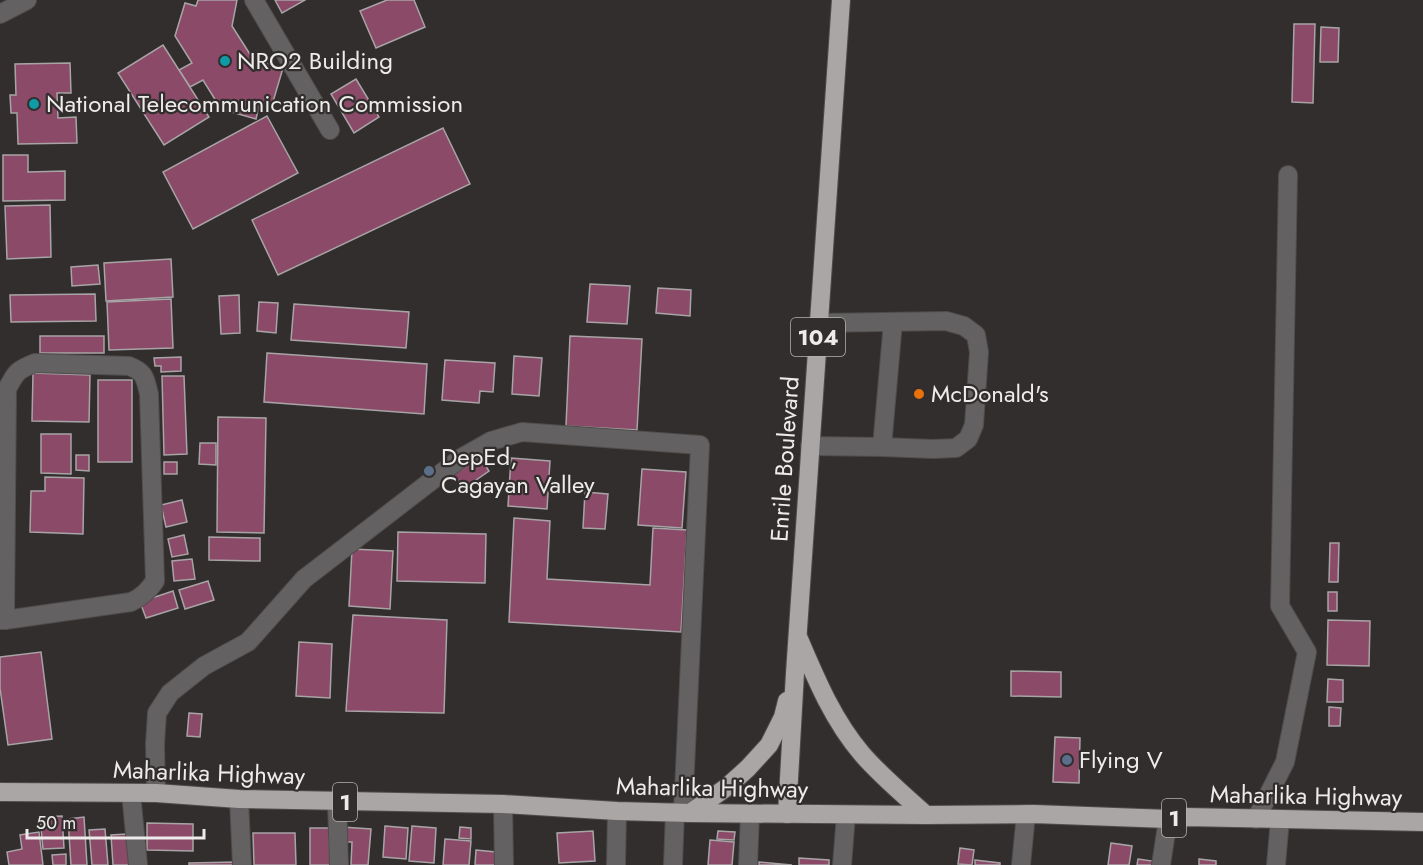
<svg xmlns="http://www.w3.org/2000/svg" width="1423" height="865" font-family="Jost,sans-serif">
  <style>
    .building { fill: #8a4a68; stroke: #a8a4a6; stroke-width: 1.5 }
    .lines { fill: none; stroke-linecap: round; stroke-linejoin: round }
    .minor-casing { stroke: #4f4c4b; stroke-width: 20 }
    .highway-casing { stroke: #4f4c4b; stroke-width: 20 }
    .minor { stroke: #636162; stroke-width: 18 }
    .highway { stroke: #aaa6a6; stroke-width: 18 }
    .culture-dot { fill: #0f9aa8; stroke: #312e2d; stroke-width: 2 }
    .food-dot { fill: #e8710a; stroke: #312e2d; stroke-width: 2 }
    .service-dot { fill: #5c6f8a; stroke: #312e2d; stroke-width: 2 }
    .labels { text-anchor: middle; stroke-width: 4.5; stroke-linejoin: round; paint-order: stroke }
    .shield { fill: #312e2d; stroke: #b5b3b2; stroke-width: 1.5 }
    .shield-label { font-size: 22px; font-weight: bold; fill: #eeeceb }
    .poi-label { font-size: 24px; fill: #eeeceb; stroke: #312e2d; text-anchor: start }
    .street-label { font-size: 24px; fill: #eeeceb; stroke: #312e2d }
  </style>
  <rect width="100%" height="100%" fill="#312e2d"/>
  <g class="building">
    <polygon points="198,0 237,0 232,26 253,59 283,68 272,105 260,102 256,119 221,109 203,80 190,87 179,70 192,63 175,36 185,3 196,6"/>
    <polygon points="275,0 305,0 282,13"/>
    <polygon points="387,0 414,0 425,27 376,48 360,11"/>
    <polygon points="1294,24 1315,24 1313,103 1292,102"/>
    <polygon points="1321,27 1339,28 1338,62 1320,62"/>
    <polygon points="163,45 209,117 164,145 118,73"/>
    <polygon points="70,63 71,93 57,93 58,118 76,117 77,143 18,144 17,113 11,113 10,95 16,95 15,64"/>
    <polygon points="356,79 379,117 354,133 331,94"/>
    <polygon points="267,116 298,173 193,229 163,172"/>
    <polygon points="443,128 470,184 278,275 252,220"/>
    <polygon points="3,155 28,155 28,172 65,171 65,200 3,201"/>
    <polygon points="50,205 51,257 7,259 5,206"/>
    <polygon points="171,259 173,297 106,301 104,263"/>
    <polygon points="98,265 100,284 72,286 71,267"/>
    <polygon points="590,284 630,286 627,324 587,322"/>
    <polygon points="658,288 691,290 690,316 656,313"/>
    <polygon points="95,294 96,321 11,322 10,295"/>
    <polygon points="239,295 240,333 221,334 219,296"/>
    <polygon points="171,299 173,348 109,350 107,302"/>
    <polygon points="259,302 278,303 276,333 257,331"/>
    <polygon points="294,304 409,312 406,348 291,340"/>
    <rect x="40" y="336" width="64" height="17"/>
    <polygon points="570,336 642,339 637,430 566,426"/>
    <polygon points="267,353 427,364 424,414 264,402"/>
    <polygon points="514,356 542,358 539,396 512,394"/>
    <polygon points="181,357 181,371 161,372 161,366 155,366 154,358"/>
    <polygon points="445,360 495,363 493,392 480,391 479,403 442,400"/>
    <polygon points="33,373 90,375 89,422 32,421"/>
    <polygon points="162,376 184,376 187,454 164,455"/>
    <rect x="98" y="380" width="34" height="82"/>
    <polygon points="218,417 266,418 264,533 217,532"/>
    <polygon points="41,434 71,434 71,474 41,473"/>
    <polygon points="200,443 216,443 216,465 199,464"/>
    <polygon points="76,455 89,455 89,471 76,470"/>
    <polygon points="480,457 489,471 463,489 453,475"/>
    <polygon points="511,458 550,461 547,509 508,506"/>
    <rect x="164" y="462" width="13" height="12"/>
    <polygon points="642,469 686,472 682,528 638,525"/>
    <polygon points="45,477 84,478 83,534 30,532 31,491 45,491"/>
    <polygon points="585,492 608,494 605,529 583,528"/>
    <polygon points="182,500 187,522 166,527 161,505"/>
    <polygon points="514,518 550,521 547,579 650,585 653,528 687,530 681,632 509,622"/>
    <polygon points="398,532 486,534 485,583 397,581"/>
    <polygon points="184,535 188,554 172,557 168,539"/>
    <polygon points="209,537 260,538 260,561 209,560"/>
    <polygon points="1330,543 1339,543 1338,582 1329,582"/>
    <polygon points="352,549 393,551 390,609 349,606"/>
    <polygon points="192,559 195,579 174,581 172,561"/>
    <polygon points="208,581 214,600 185,609 179,590"/>
    <polygon points="173,591 178,608 146,618 140,602"/>
    <rect x="1328" y="592" width="9" height="19"/>
    <polygon points="353,615 447,620 444,713 346,711"/>
    <polygon points="1328,620 1370,621 1369,666 1327,665"/>
    <polygon points="299,642 332,644 330,698 296,696"/>
    <polygon points="41,652 52,739 8,745 0,688 0,657"/>
    <polygon points="1011,671 1061,672 1061,697 1011,696"/>
    <polygon points="1328,679 1343,680 1343,702 1327,702"/>
    <polygon points="1329,707 1341,708 1340,726 1329,726"/>
    <polygon points="189,713 202,714 200,737 187,736"/>
    <polygon points="1055,737 1080,738 1079,783 1053,782"/>
    <polygon points="62,816 64,848 43,849 40,817"/>
    <polygon points="84,817 87,865 71,865 68,819"/>
    <polygon points="147,823 193,824 193,851 147,850"/>
    <polygon points="385,826 408,828 406,859 383,857"/>
    <polygon points="412,826 436,828 434,863 409,861"/>
    <polygon points="342,827 371,829 368,865 351,865 352,842 341,842"/>
    <polygon points="460,827 471,828 471,839 459,838"/>
    <polygon points="310,828 329,828 330,865 310,865"/>
    <polygon points="105,829 108,865 92,865 89,830"/>
    <polygon points="593,831 595,861 559,863 557,833"/>
    <polygon points="718,831 735,832 734,840 717,839"/>
    <polygon points="39,832 43,865 9,865 7,852 22,849 20,835"/>
    <polygon points="253,833 295,833 296,865 254,865"/>
    <polygon points="126,834 134,865 113,865 111,835"/>
    <polygon points="445,839 471,841 469,865 443,865"/>
    <polygon points="710,840 734,842 732,865 708,865"/>
    <polygon points="1111,843 1132,846 1129,865 1108,865"/>
    <polygon points="960,848 974,850 972,865 958,864"/>
    <polygon points="476,850 496,852 495,865 475,865"/>
    <polygon points="66,854 66,865 53,865 52,855"/>
    <polygon points="799,858 829,860 829,865 799,865"/>
    <polygon points="1138,859 1159,862 1158,865 1137,865"/>
    <polygon points="1199,859 1216,861 1216,865 1199,865"/>
    <polygon points="975,860 1000,863 1000,865 975,865"/>
    <polygon points="236,862 236,865 189,865 189,863"/>
    <polygon points="759,862 792,865 759,865"/>
  </g>
  <g class="lines">
    <defs>
      <g id="minor">
        <polyline points="254,0 330,130"/>
        <polyline points="0,14 27,0"/>
        <polyline points="810,446 882,447 933,449 956,448 968,439 974,425 979,352 976,335 964,326 946,321 819,323"/>
        <polyline points="882,447 893,322"/>
        <path d="M0,620H5L131,602C142,597 148,591 155,581L149,394C145,378 145,372 129,366L35,363C17,370 16,372 7,389L5,620"/>
        <polyline points="131,793 138,865"/>
        <polyline points="156,793 155,744 157,713 170,693 204,666 248,642 304,579 461,458 491,441 522,432 700,445 683,812"/>
        <polyline points="239,799 242,865"/>
        <polyline points="337,802 339,865"/>
        <polyline points="503,804 504,865"/>
        <polyline points="1256,819 1285,762 1307,652 1280,606 1288,175"/>
        <polyline points="616,865 617,811"/>
        <polyline points="673,865 675,812"/>
        <polyline points="748,865 750,813"/>
        <polyline points="842,865 846,815"/>
        <polyline points="1021,865 1026,814"/>
        <polyline points="1161,865 1168,819"/>
        <polyline points="1276,865 1280,819"/>
      </g>
      <g id="highway">
        <path d="M799,639C816,679 833,720 862,754C881,776 904,795 926,815"/>
        <polyline points="0,792 156,793 239,799 503,804 617,811 690,813 926,815 1034,814 1168,819 1186,817 1423,822"/>
        <polyline points="690,813 727,787 748,768 769,745 783,717 787,701"/>
        <polyline points="787,814 795,673 841,0"/>
      </g>
    </defs>
    <use href="#minor" class="minor-casing"/>
    <use href="#highway" class="highway-casing"/>
    <use href="#minor" class="minor"/>
    <use href="#highway" class="highway"/>
  </g>
  <g class="culture-dot">
    <circle cx="225" cy="61" r="6"/>
    <circle cx="34" cy="104" r="6"/>
  </g>
  <circle class="food-dot" cx="919" cy="394" r="6"/>
  <g class="service-dot">
    <circle cx="429" cy="471" r="6"/>
    <circle cx="1067" cy="760" r="6"/>
  </g>
  <g class="labels">
    <g class="shield">
      <rect x="791" y="318" width="54" height="38" rx="4.5"/>
      <rect x="333" y="783" width="24" height="38" rx="4.5"/>
      <rect x="1162" y="799" width="24" height="38" rx="4.5"/>
    </g>
    <g class="shield-label">
      <text x="818" y="345">104</text>
      <text x="345" y="810">1</text>
      <text x="1174" y="826">1</text>
    </g>
    <g class="poi-label">
      <text x="237" y="69">NRO2 Building</text>
      <text x="46" y="112">National Telecommunication Commission</text>
      <text x="931" y="402">McDonald's</text>
      <text x="441" y="465">DepEd,<tspan x="441" dy="28">Cagayan Valley</tspan></text>
      <text x="1079" y="768">Flying V</text>
    </g>
    <g class="street-label">
      <text transform="translate(785 459) rotate(-86)" y="8">Enrile Boulevard</text>
      <text transform="translate(209 773) rotate(2)" y="8">Maharlika Highway</text>
      <text transform="translate(712 788) rotate(1)" y="8">Maharlika Highway</text>
      <text transform="translate(1306 796) rotate(1)" y="8">Maharlika Highway</text>
    </g>
  </g>
  <path d="M27 829v9h177v-9" fill="none" stroke="#eeeceb" stroke-width="3"/>
  <text x="36" y="829" font-size="18" fill="#eeeceb" stroke="#312e2d" stroke-width="4.5" paint-order="stroke">50 m</text>
</svg>
